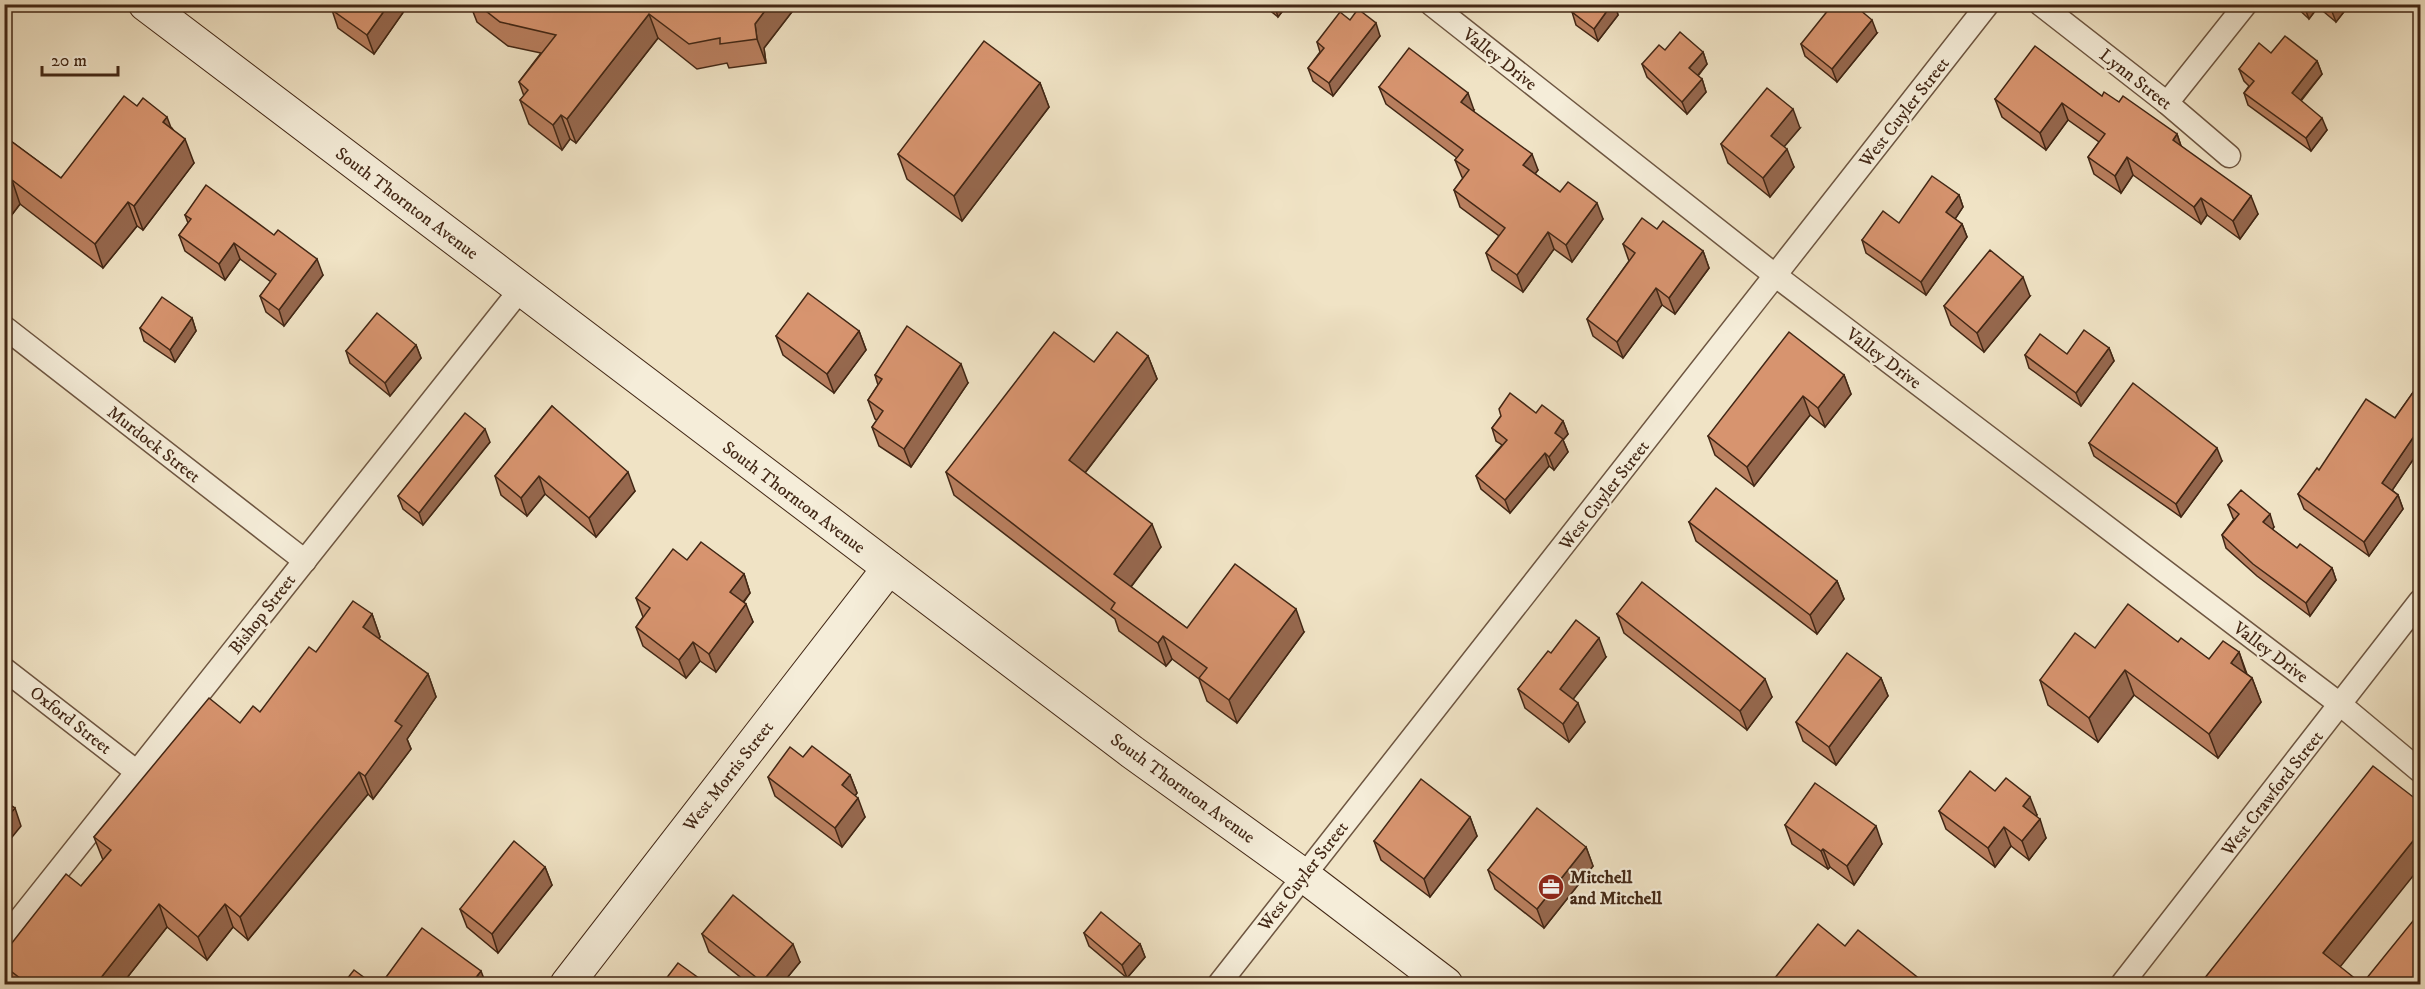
<svg xmlns="http://www.w3.org/2000/svg" width="2425" height="989" font-family="'IM FELL DW Pica',serif">
  <style>
    .lines { fill: none; stroke-linecap: round; stroke-linejoin: round }
    .minor-casing { stroke: #6e5641; stroke-width: 25 }
    .secondary-casing { stroke: #422715; stroke-width: 35 }
    .minor { stroke: #f5edd9; stroke-width: 22 }
    .secondary { stroke: #f5edd9; stroke-width: 33 }
    .wall { fill: #b97f5f; stroke: #422715; stroke-width: 1.5 }
    .shaded-wall { fill: #96684e; stroke: #422715; stroke-width: 1.5 }
    .building { fill: #d7946f; stroke: #422715; stroke-width: 1.5 }
    .labels { text-anchor: middle; stroke-width: 4.5; stroke-linejoin: round; paint-order: stroke }
    .street-label { font-size: 18px; fill: #422715; stroke: #f5edd9 }
    .poi-label { font-size: 18px; font-weight: bold; fill: #422715; stroke: #f5edd9; text-anchor: start }
  </style>
  <rect width="100%" height="100%" fill="#f0e3c5"/>
  <filter id="stains"><feTurbulence type="fractalNoise" baseFrequency=".00333" numOctaves="4"/><feColorMatrix values="0 0 0 0 .2 0 0 0 0 .09 0 0 0 0 .02 0 0 0 .5 -.17"/></filter>
  <radialGradient id="worn" r=".72"><stop offset=".6" stop-color="#630" stop-opacity="0"/><stop offset="1" stop-color="#630" stop-opacity=".3"/></radialGradient>
  <g class="lines">
    <defs>
      <g id="minor">
        <polyline points="1431,4 1776,276 2341,705 2420,771"/>
        <polyline points="2040,4 2167,103 2229,156"/>
        <polyline points="2167,103 2246,4"/>
        <polyline points="4,327 305,561"/>
        <polyline points="4,669 137,772"/>
        <polyline points="4,939 520,290"/>
        <polyline points="1219,984 1988,4"/>
        <polyline points="2122,984 2420,601"/>
      </g>
      <g id="secondary">
        <polyline points="145,4 1132,752 1303,875 1446,984"/>
        <polyline points="567,984 889,568"/>
      </g>
    </defs>
    <use href="#minor" class="minor-casing"/>
    <use href="#secondary" class="secondary-casing"/>
    <use href="#minor" class="minor"/>
    <use href="#secondary" class="secondary"/>
  </g>
  <g class="wall">
    <polygon points="335,4 409,4 374,54 338,28 332,10"/>
    <polygon points="470,4 798,4 764,48 766,63 729,68 727,63 697,69 658,38 576,143 570,139 562,150 529,124 520,100 524,96 519,82 541,53 508,46 477,22"/>
    <polygon points="1120,4 1132,4 1131,6"/>
    <polygon points="1262,4 1288,4 1278,17"/>
    <polygon points="1565,4 1615,4 1618,15 1598,41 1576,25 1572,12 1572,11"/>
    <polygon points="2293,4 2350,4 2336,22 2318,7 2309,19"/>
    <polygon points="1350,20 1380,36 1333,96 1313,81 1308,68 1320,52 1317,42"/>
    <polygon points="1877,33 1837,82 1805,56 1801,44"/>
    <polygon points="1665,50 1703,52 1707,64 1698,76 1702,79 1706,92 1687,114 1647,77 1642,64"/>
    <polygon points="2271,53 2317,61 2322,74 2301,101 2327,130 2311,151 2248,105 2244,93 2249,86 2244,81 2239,69"/>
    <polygon points="1040,83 1049,107 962,221 907,179 898,154"/>
    <polygon points="1379,87 1474,110 1473,111 1538,170 1535,174 1560,192 1603,219 1572,262 1554,249 1523,292 1492,270 1486,253 1499,236 1460,207 1454,190 1463,178 1462,177 1455,160 1457,158 1386,104"/>
    <polygon points="2102,96 2119,102 2177,134 2181,146 2258,214 2240,239 2207,215 2201,224 2133,175 2121,193 2094,174 2088,157 2099,142 2068,120 2046,150 2002,117 1995,99"/>
    <polygon points="137,106 172,128 194,163 143,230 137,226 103,268 20,204 4,225 4,136 61,178"/>
    <polygon points="1800,128 1784,146 1794,167 1770,197 1728,163 1721,144"/>
    <polygon points="1959,195 1963,207 1955,219 1962,224 1967,237 1926,295 1866,253 1862,240"/>
    <polygon points="185,215 274,235 323,275 284,326 266,312 260,296 271,282 240,259 225,280 185,251 179,235 188,223"/>
    <polygon points="1657,229 1703,251 1709,268 1675,314 1662,305 1623,358 1593,336 1587,319 1629,261 1623,244"/>
    <polygon points="2030,296 1984,352 1951,325 1944,306"/>
    <polygon points="192,318 196,331 175,362 144,341 140,328"/>
    <polygon points="859,331 866,350 834,393 783,355 776,336"/>
    <polygon points="416,345 421,358 390,396 350,363 346,351"/>
    <polygon points="2109,348 2114,361 2081,406 2029,368 2025,355 2067,354"/>
    <polygon points="1148,356 1157,379 1085,473 1161,547 1131,587 1187,628 1304,632 1237,723 1207,701 1199,679 1172,659 1166,666 1119,631 1115,619 954,495 946,472 1094,362"/>
    <polygon points="875,375 968,383 911,467 879,446 872,427 877,420 875,419 868,400 878,385"/>
    <polygon points="1844,375 1851,394 1825,427 1810,415 1754,486 1715,455 1708,436"/>
    <polygon points="2421,381 2421,448 2392,490 2398,495 2403,509 2369,556 2304,509 2298,494 2395,418"/>
    <polygon points="552,406 635,491 596,537 545,494 527,516 501,495 495,476"/>
    <polygon points="1536,413 1563,421 1568,434 1563,440 1568,452 1554,470 1549,466 1510,513 1481,489 1476,476 1502,445 1496,441 1492,428 1501,416"/>
    <polygon points="490,442 423,525 403,509 398,496"/>
    <polygon points="2089,443 2222,461 2181,517 2094,456"/>
    <polygon points="2228,505 2274,527 2272,529 2297,548 2332,568 2336,580 2310,616 2257,576 2226,548 2222,535 2234,519 2233,518"/>
    <polygon points="1689,522 1837,581 1844,599 1817,634 1696,541"/>
    <polygon points="687,560 744,574 750,593 744,602 753,622 716,672 700,661 686,678 643,646 636,627 643,617 636,598"/>
    <polygon points="372,614 380,637 379,639 428,674 436,697 407,739 411,749 373,799 368,794 248,940 233,927 207,960 167,927 122,984 6,984 4,979 4,953 81,886 103,860 94,837 240,723 260,712 316,652"/>
    <polygon points="1617,614 1772,697 1747,730 1624,633"/>
    <polygon points="2178,642 2209,659 2239,652 2247,674 2252,678 2261,702 2218,758 2134,695 2098,742 2048,705 2040,680 2095,648"/>
    <polygon points="1551,653 1606,657 1573,699 1585,722 1569,742 1525,708 1518,689"/>
    <polygon points="1881,678 1888,696 1836,765 1803,741 1796,722"/>
    <polygon points="803,757 850,775 857,793 855,796 865,817 842,847 775,796 768,777"/>
    <polygon points="1995,791 2037,815 2036,816 2046,838 2029,860 2011,846 1995,867 1946,829 1939,811"/>
    <polygon points="1470,817 1477,836 1430,897 1381,860 1374,841"/>
    <polygon points="1785,825 1882,844 1854,885 1830,867 1828,869 1792,844"/>
    <polygon points="1586,847 1593,866 1544,928 1495,889 1488,870"/>
    <polygon points="545,867 552,885 498,953 467,927 460,909"/>
    <polygon points="1084,933 1140,944 1145,957 1127,978 1089,946"/>
    <polygon points="702,934 800,962 782,984 749,984 709,952"/>
  </g>
  <g class="shaded-wall">
    <polygon points="389,4 409,4 374,54 367,35"/>
    <polygon points="770,4 798,4 764,48 766,63 757,39 755,24"/>
    <polygon points="1274,4 1288,4 1278,17"/>
    <polygon points="1612,4 1615,4 1618,15 1598,41 1594,29"/>
    <polygon points="2306,4 2317,4 2318,7 2309,19 2304,6"/>
    <polygon points="2335,4 2350,4 2336,22 2331,9"/>
    <polygon points="649,14 658,38 576,143 567,119"/>
    <polygon points="1872,20 1877,33 1837,82 1832,69"/>
    <polygon points="1376,23 1380,36 1333,96 1329,83"/>
    <polygon points="1703,52 1707,64 1693,81 1689,68"/>
    <polygon points="2317,61 2322,74 2296,106 2292,93"/>
    <polygon points="1702,79 1706,92 1687,114 1682,102"/>
    <polygon points="1040,83 1049,107 962,221 954,196"/>
    <polygon points="1468,93 1474,110 1467,119 1461,102"/>
    <polygon points="2062,103 2068,120 2046,150 2040,133"/>
    <polygon points="1793,109 1800,128 1778,154 1771,136"/>
    <polygon points="561,115 570,139 562,150 553,125"/>
    <polygon points="167,117 176,141 163,122"/>
    <polygon points="2322,118 2327,130 2311,151 2306,138"/>
    <polygon points="2177,134 2183,152 2173,140"/>
    <polygon points="185,139 194,163 143,230 134,206"/>
    <polygon points="1787,149 1794,167 1770,197 1763,178"/>
    <polygon points="1532,154 1538,170 1529,182 1523,165"/>
    <polygon points="2127,157 2133,175 2121,193 2115,176"/>
    <polygon points="12,180 20,204 4,225 4,190"/>
    <polygon points="1959,195 1963,207 1951,225 1946,212"/>
    <polygon points="2251,196 2258,214 2240,239 2233,221"/>
    <polygon points="2201,198 2207,215 2201,224 2194,207"/>
    <polygon points="128,202 137,226 103,268 95,244"/>
    <polygon points="1597,203 1603,219 1572,262 1566,245"/>
    <polygon points="1962,224 1967,237 1926,295 1921,282"/>
    <polygon points="1548,232 1554,249 1523,292 1517,275"/>
    <polygon points="234,243 240,259 225,280 219,264"/>
    <polygon points="1703,251 1709,268 1675,314 1669,298"/>
    <polygon points="317,259 323,275 284,326 279,310"/>
    <polygon points="2023,277 2030,296 1984,352 1977,333"/>
    <polygon points="1656,288 1662,305 1623,358 1617,342"/>
    <polygon points="192,318 196,331 175,362 170,350"/>
    <polygon points="859,331 866,350 834,393 827,374"/>
    <polygon points="416,345 421,358 390,396 385,383"/>
    <polygon points="2109,348 2114,361 2081,406 2076,393"/>
    <polygon points="1148,356 1157,379 1077,483 1069,460"/>
    <polygon points="961,364 968,383 911,467 904,449"/>
    <polygon points="1844,375 1851,394 1825,427 1818,408"/>
    <polygon points="1803,396 1810,415 1754,486 1747,467"/>
    <polygon points="1563,421 1568,434 1563,440 1568,452 1554,470 1549,457 1555,433"/>
    <polygon points="2421,426 2421,448 2387,498 2382,483"/>
    <polygon points="485,429 490,442 423,525 419,513"/>
    <polygon points="2217,448 2222,461 2181,517 2176,504"/>
    <polygon points="1545,453 1549,466 1510,513 1505,500"/>
    <polygon points="628,472 635,491 596,537 589,518"/>
    <polygon points="539,476 545,494 527,516 521,498"/>
    <polygon points="2398,495 2403,509 2369,556 2364,542"/>
    <polygon points="2270,514 2274,527 2268,535 2263,522"/>
    <polygon points="1152,524 1161,547 1123,597 1114,574"/>
    <polygon points="2332,568 2336,580 2310,616 2306,603"/>
    <polygon points="744,574 750,593 737,610 730,592"/>
    <polygon points="1837,581 1844,599 1817,634 1810,615"/>
    <polygon points="746,604 753,622 716,672 709,654"/>
    <polygon points="1296,609 1304,632 1237,723 1229,700"/>
    <polygon points="372,614 380,637 371,650 363,627"/>
    <polygon points="1163,636 1172,659 1166,666 1158,643"/>
    <polygon points="1599,638 1606,657 1567,707 1560,689"/>
    <polygon points="693,642 700,661 686,678 679,660"/>
    <polygon points="2239,652 2247,677 2231,663"/>
    <polygon points="2125,670 2134,695 2098,742 2089,718"/>
    <polygon points="428,674 436,697 407,739 411,749 373,799 365,776 395,721"/>
    <polygon points="1881,678 1888,696 1836,765 1829,747"/>
    <polygon points="2252,678 2261,702 2218,758 2209,734"/>
    <polygon points="1765,679 1772,697 1747,730 1740,711"/>
    <polygon points="1578,703 1585,722 1569,742 1563,724"/>
    <polygon points="359,772 368,794 248,940 240,917"/>
    <polygon points="850,775 857,793 849,804 842,785"/>
    <polygon points="2030,797 2037,815 2030,825 2023,806"/>
    <polygon points="858,798 865,817 842,847 835,828"/>
    <polygon points="15,808 21,826 4,847 4,821"/>
    <polygon points="1470,817 1477,836 1430,897 1424,879"/>
    <polygon points="2040,819 2046,838 2029,860 2022,841"/>
    <polygon points="1876,826 1882,844 1854,885 1847,866"/>
    <polygon points="2004,827 2011,846 1995,867 1988,848"/>
    <polygon points="2421,831 2421,866 2332,977 2323,953"/>
    <polygon points="1586,847 1593,866 1544,928 1537,909"/>
    <polygon points="1823,849 1830,867 1828,869 1821,851"/>
    <polygon points="545,867 552,885 498,953 492,934"/>
    <polygon points="159,904 167,927 122,984 96,984"/>
    <polygon points="225,904 233,927 207,960 198,937"/>
    <polygon points="793,944 800,962 782,984 763,984 762,982"/>
    <polygon points="1140,944 1145,957 1127,978 1122,965"/>
    <polygon points="481,971 486,984 471,984"/>
  </g>
  <g class="building">
    <polygon points="335,4 389,4 367,35 332,10"/>
    <polygon points="477,4 770,4 755,24 757,39 720,44 720,38 689,44 649,14 567,119 561,115 553,125 520,100 528,90 519,82 556,35 500,22"/>
    <polygon points="1576,4 1612,4 1594,29 1572,12 1577,5"/>
    <polygon points="1833,4 1853,4 1872,20 1832,69 1801,44"/>
    <polygon points="2326,4 2335,4 2331,9"/>
    <polygon points="1358,9 1376,23 1329,83 1308,68 1324,48 1317,42 1340,12 1350,20"/>
    <polygon points="1680,32 1703,52 1689,68 1702,79 1682,102 1642,64 1659,45 1665,50"/>
    <polygon points="2285,36 2317,61 2292,93 2322,118 2306,138 2244,93 2254,81 2239,69 2259,43 2271,53"/>
    <polygon points="984,41 1040,83 954,196 898,154"/>
    <polygon points="2035,46 2102,96 2104,92 2119,102 2123,96 2177,134 2173,140 2251,196 2233,221 2201,198 2194,207 2127,157 2115,176 2088,157 2105,134 2062,103 2040,133 1995,99"/>
    <polygon points="1409,48 1468,93 1461,102 1532,154 1523,165 1560,192 1568,182 1597,203 1566,245 1548,232 1517,275 1486,253 1505,228 1454,190 1469,170 1455,160 1463,150 1379,87"/>
    <polygon points="1767,88 1793,109 1771,136 1787,149 1763,178 1721,144"/>
    <polygon points="124,96 137,106 143,98 167,117 163,122 185,139 134,206 128,202 95,244 12,180 4,190 4,136 61,178"/>
    <polygon points="1932,176 1959,195 1946,212 1962,224 1921,282 1862,240 1883,211 1899,223"/>
    <polygon points="206,185 274,235 278,230 317,259 279,310 260,296 276,274 234,243 219,264 179,235 191,219 185,215"/>
    <polygon points="1642,218 1657,229 1663,221 1703,251 1669,298 1656,288 1617,342 1587,319 1635,253 1623,244"/>
    <polygon points="1990,250 2023,277 1977,333 1944,306"/>
    <polygon points="808,293 859,331 827,374 776,336"/>
    <polygon points="162,297 192,318 170,350 140,328"/>
    <polygon points="377,313 416,345 385,383 346,351"/>
    <polygon points="907,326 961,364 904,449 872,427 883,411 868,400 882,379 875,375"/>
    <polygon points="2084,330 2109,348 2076,393 2025,355 2040,334 2067,354"/>
    <polygon points="1054,332 1094,362 1117,332 1148,356 1069,460 1152,524 1114,574 1187,628 1235,564 1296,609 1229,700 1199,678 1207,668 1163,636 1158,643 1111,609 1115,603 946,472"/>
    <polygon points="1789,332 1844,375 1818,408 1803,396 1747,467 1708,436"/>
    <polygon points="2421,381 2421,426 2382,483 2398,495 2364,542 2298,494 2317,468 2319,470 2366,399 2395,418"/>
    <polygon points="2133,383 2217,448 2176,504 2089,443"/>
    <polygon points="1510,393 1536,413 1542,405 1563,421 1555,433 1563,439 1549,457 1545,453 1505,500 1476,476 1507,440 1492,428 1501,416 1499,409"/>
    <polygon points="552,406 628,472 589,518 539,476 521,498 495,476"/>
    <polygon points="465,413 485,429 419,513 398,496"/>
    <polygon points="1716,488 1837,581 1810,615 1689,522"/>
    <polygon points="2241,490 2270,514 2263,522 2297,548 2300,544 2332,568 2306,603 2253,564 2222,535 2239,514 2228,505"/>
    <polygon points="701,542 744,574 730,592 746,604 709,654 693,642 679,660 636,627 650,608 636,598 673,549 687,560"/>
    <polygon points="1642,582 1765,679 1740,711 1617,614"/>
    <polygon points="353,601 372,614 363,627 428,674 395,721 402,726 365,776 359,772 240,917 225,904 198,937 159,904 96,984 28,984 4,966 4,953 66,874 81,886 111,850 94,837 209,698 240,723 253,706 260,712 309,647 316,652"/>
    <polygon points="2128,604 2178,642 2181,638 2209,659 2223,641 2239,652 2231,663 2252,678 2209,734 2125,670 2089,718 2040,680 2075,633 2095,648"/>
    <polygon points="1576,620 1599,638 1560,689 1578,703 1563,724 1518,689 1548,651 1551,653"/>
    <polygon points="1847,653 1881,678 1829,747 1796,722"/>
    <polygon points="812,746 850,775 842,785 858,798 835,828 768,777 790,747 803,757"/>
    <polygon points="2373,766 2421,803 2421,831 2323,953 2362,984 2421,911 2421,984 2200,984"/>
    <polygon points="1970,771 1995,791 2006,778 2030,797 2023,806 2040,819 2022,841 2004,827 1988,848 1939,811"/>
    <polygon points="1421,779 1470,817 1424,879 1374,841"/>
    <polygon points="1815,783 1876,826 1847,866 1823,849 1821,851 1785,825"/>
    <polygon points="4,801 15,808 4,821"/>
    <polygon points="1537,808 1586,847 1537,909 1488,870"/>
    <polygon points="514,841 545,867 492,934 460,909"/>
    <polygon points="733,895 793,944 762,982 702,934"/>
    <polygon points="1101,912 1140,944 1122,965 1084,933"/>
    <polygon points="1818,924 1845,946 1858,930 1926,984 1770,984"/>
    <polygon points="422,928 481,971 471,984 381,984"/>
    <polygon points="678,963 707,984 662,984"/>
    <polygon points="354,970 373,984 343,984"/>
  </g>
  <defs>
    <symbol id="office-disc" viewBox="-11 -11 22 22"><circle r="9.5" fill="#8f2418" stroke="#f5edd9"/><path d="M-6-3h4V-5.5h4V-3h4V5H-6ZM-1-4.5V-3h2v-1.5ZM-6 0V1H6V0Z" fill="#fff"/></symbol>
  </defs>
  <g fill-rule="evenodd">
    <use href="#office-disc" x="1536" y="872" width="30" height="30"/>
  </g>
  <g class="labels">
    <g class="street-label">
      <text transform="translate(1500 59) rotate(38)" y="6">Valley Drive</text>
      <text transform="translate(2136 79) rotate(38)" y="6">Lynn Street</text>
      <text transform="translate(1904 112) rotate(-52)" y="6">West Cuyler Street</text>
      <text transform="translate(407 203) rotate(37)" y="6">South Thornton Avenue</text>
      <text transform="translate(1884 358) rotate(37)" y="6">Valley Drive</text>
      <text transform="translate(154 444) rotate(38)" y="6">Murdock Street</text>
      <text transform="translate(1604 495) rotate(-52)" y="6">West Cuyler Street</text>
      <text transform="translate(794 497) rotate(37)" y="6">South Thornton Avenue</text>
      <text transform="translate(262 614) rotate(-52)" y="6">Bishop Street</text>
      <text transform="translate(2271 652) rotate(37)" y="6">Valley Drive</text>
      <text transform="translate(71 720) rotate(38)" y="6">Oxford Street</text>
      <text transform="translate(728 776) rotate(-52)" y="6">West Morris Street</text>
      <text transform="translate(1183 788) rotate(36)" y="6">South Thornton Avenue</text>
      <text transform="translate(2272 793) rotate(-52)" y="6">West Crawford Street</text>
      <text transform="translate(1303 876) rotate(-52)" y="6">West Cuyler Street</text>
    </g>
    <g class="poi-label">
      <text x="1570" y="883">Mitchell<tspan x="1570" dy="21">and Mitchell</tspan></text>
    </g>
  </g>
  <rect width="2425" height="989" fill="none" stroke="#f0e3c5" stroke-width="24"/>
  <rect x="6" y="6" width="2413" height="977" fill="none" stroke="#422715" stroke-width="3"/>
  <rect x="12" y="12" width="2401" height="965" fill="none" stroke="#422715" stroke-width="1.5"/>
  <path d="M42 66v9h76v-9" fill="none" stroke="#422715" stroke-width="3"/>
  <text x="51" y="66" font-size="18" fill="#422715" stroke="#f5edd9" stroke-width="4.5" paint-order="stroke">20 m</text>
  <rect width="100%" height="100%" filter="url(#stains)"/>
  <rect width="100%" height="100%" fill="url(#worn)"/>
</svg>
